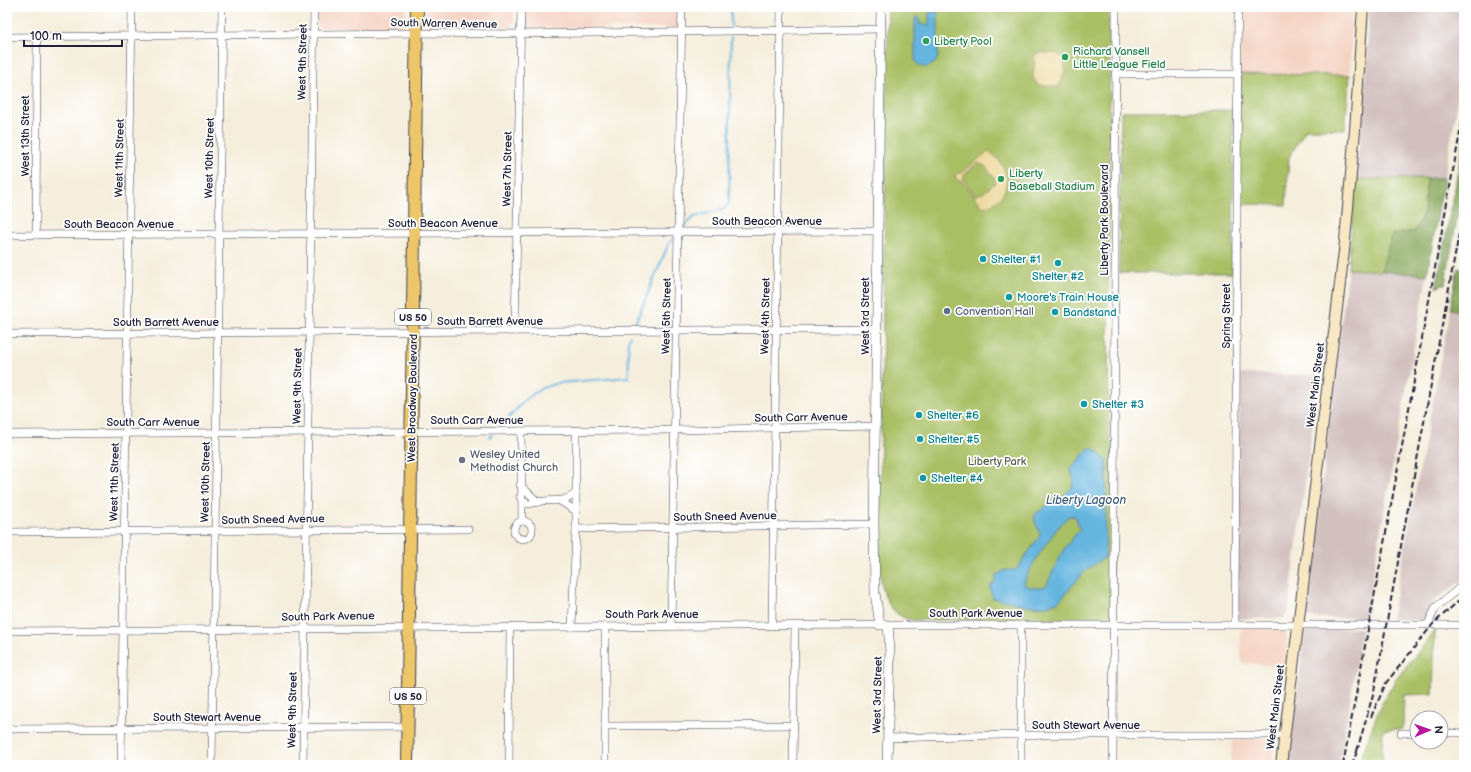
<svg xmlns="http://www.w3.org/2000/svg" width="1471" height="772" font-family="'Balsamiq Sans',sans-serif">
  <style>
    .built { fill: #f5d3c2 }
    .industrial { fill: #d1c0bd }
    .green { fill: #a8bf64; stroke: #657050 }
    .forest { fill: #86a65a; stroke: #54644a }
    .sand { fill: #eeda9e; stroke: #887e6c; fill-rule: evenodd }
    .water { fill: #65b5df; stroke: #446c8d; fill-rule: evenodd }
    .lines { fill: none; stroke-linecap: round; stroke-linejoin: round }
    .stream { stroke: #65b5df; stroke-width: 2 }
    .minor-casing { stroke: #424153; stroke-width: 8 }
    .tertiary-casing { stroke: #424153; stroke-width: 10 }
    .secondary-casing { stroke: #424153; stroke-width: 12 }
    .trunk-casing { stroke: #424153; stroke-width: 14 }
    .minor { stroke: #fff; stroke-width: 7 }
    .tertiary { stroke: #fff; stroke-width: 9 }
    .secondary { stroke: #f7e8c3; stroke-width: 10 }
    .trunk { stroke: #ecc669; stroke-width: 12 }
    .rail { stroke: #22223b; stroke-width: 2; stroke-dasharray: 6 3; stroke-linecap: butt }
    .leisure-dot { fill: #2e9e5b; stroke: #fff; stroke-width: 1.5 }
    .culture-dot { fill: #0f9aa8; stroke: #fff; stroke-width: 1.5 }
    .service-dot { fill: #5c6f8a; stroke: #fff; stroke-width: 1.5 }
    .worship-dot { fill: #6b7280; stroke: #fff; stroke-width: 1.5 }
    .labels { text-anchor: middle; stroke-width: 3.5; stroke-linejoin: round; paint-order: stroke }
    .shield { fill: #fff; stroke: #646476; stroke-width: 1 }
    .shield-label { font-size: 10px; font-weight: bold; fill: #22223b }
    .street-label { font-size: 11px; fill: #22223b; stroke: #fff }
    .leisure-label { font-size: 11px; fill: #27864d; stroke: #fff; text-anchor: start }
    .culture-label { font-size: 11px; fill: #0d838f; stroke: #fff; text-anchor: start }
    .service-label { font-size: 11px; fill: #4e5e75; stroke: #fff; text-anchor: start }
    .worship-label { font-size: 11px; fill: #5b616d; stroke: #fff; text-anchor: start }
    .park-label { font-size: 11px; fill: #58614b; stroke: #fff }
    .water-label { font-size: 12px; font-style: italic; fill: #3d5d7d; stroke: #fff }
  </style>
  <rect width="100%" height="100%" fill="#fff"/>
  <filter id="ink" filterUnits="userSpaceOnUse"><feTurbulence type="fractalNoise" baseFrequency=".025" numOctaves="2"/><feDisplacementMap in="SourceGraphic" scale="8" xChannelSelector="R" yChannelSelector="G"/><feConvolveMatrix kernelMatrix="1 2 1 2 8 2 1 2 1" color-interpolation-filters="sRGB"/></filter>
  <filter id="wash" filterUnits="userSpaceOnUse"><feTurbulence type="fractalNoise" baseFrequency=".012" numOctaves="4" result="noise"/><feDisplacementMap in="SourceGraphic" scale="16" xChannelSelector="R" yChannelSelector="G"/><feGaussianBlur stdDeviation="0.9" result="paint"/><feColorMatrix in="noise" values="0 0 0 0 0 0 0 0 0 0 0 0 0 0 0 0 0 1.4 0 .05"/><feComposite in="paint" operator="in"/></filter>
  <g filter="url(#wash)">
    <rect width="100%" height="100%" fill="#f5eedc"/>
    <g class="built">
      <polygon points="317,7 405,7 406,22 403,26 397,27 320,28 317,22"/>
      <polygon points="426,7 514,7 514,21 510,28 433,28 428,26 426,22"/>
      <polygon points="526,7 678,7 678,26 675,28 529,28 526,24"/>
      <polygon points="1243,7 1352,7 1350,75 1240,74"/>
      <polygon points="1281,627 1285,631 1287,637 1286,667 1241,663 1241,628"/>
      <polygon points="1268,738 1274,740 1272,765 1230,765 1233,740"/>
    </g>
    <g class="industrial">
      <polygon points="1369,7 1464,7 1464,68 1444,178 1356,179 1367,63"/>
      <polygon points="1348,269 1427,275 1365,618 1310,618 1306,616"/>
      <polygon points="1450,310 1464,312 1464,579 1434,601 1425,620 1391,620"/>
      <polygon points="1239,374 1319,375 1288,613 1283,618 1237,619"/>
      <polygon points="1362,628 1339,765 1288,765 1305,632 1310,629"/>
    </g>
    <g class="green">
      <path d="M888,7H1109C1111,149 1107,290 1109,432L1113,450L1112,615L1110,619L913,620C884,616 880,584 879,560Z"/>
      <polygon points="1240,74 1350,75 1345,129 1306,129 1289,157 1286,205 1239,204"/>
      <polygon points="1233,110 1233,273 1119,273 1121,111"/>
      <polygon points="1427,178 1424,212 1415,231 1392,235 1381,271 1348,269 1356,179"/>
      <polygon points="1435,631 1433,694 1404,695 1403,729 1383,730 1382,765 1358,765 1380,707 1396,679"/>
    </g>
    <g class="forest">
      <polygon points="1464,139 1464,181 1445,284 1436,288"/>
      <polygon points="1427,178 1444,178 1427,275 1381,271 1392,235 1415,231 1424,212"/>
      <polygon points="1458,268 1464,269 1464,312 1450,309"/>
    </g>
    <g class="sand">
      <path d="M1041,52C1047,53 1056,52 1060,55C1070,60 1063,80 1058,87L1038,85L1033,78L1035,54Z"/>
      <path d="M988,151C1013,166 1014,200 983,207L962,181L957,180L955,176L958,173H962ZM978,163L985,166L995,179V183L983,193L975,195L964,180V175Z"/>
    </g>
    <g class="water">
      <path d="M929,12H938V57C934,68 922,71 915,61V17H919V24L929,25Z"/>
      <path d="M1089,448H1093L1107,461L1105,557L1086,570L1059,601L1047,606H1031L993,598L990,589L991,585L996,582L995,576L1005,570H1016L1040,536C1040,528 1033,524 1035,515C1043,505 1072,496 1074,482C1074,478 1071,474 1071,469ZM1069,516H1075L1080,529L1064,549L1046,586L1038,588L1025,586C1020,578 1059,523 1069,516Z"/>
    </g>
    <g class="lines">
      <g class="stream">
        <polyline points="731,26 731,7"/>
        <polyline points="683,228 694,217 725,208 729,203 731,37"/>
        <polyline points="634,326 669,243 673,238"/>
        <polyline points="501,426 526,399 542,388 558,383 629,377 628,341 630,336"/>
        <polyline points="490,437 492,435"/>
      </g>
    </g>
  </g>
  <g filter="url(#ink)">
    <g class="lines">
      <defs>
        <g id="minor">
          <polyline points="7,37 417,33 520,34 881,29"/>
          <polyline points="1115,74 1238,74"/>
          <polyline points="7,235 878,231"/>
          <polyline points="36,235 37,37"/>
          <polyline points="515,331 521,7"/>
          <polyline points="7,334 877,329"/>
          <polyline points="521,431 522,521"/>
          <polyline points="7,434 674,430 876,426"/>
          <polyline points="520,485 538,502"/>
          <path d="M520,497L525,504C531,504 533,503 538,502C553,498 562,505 576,493"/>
          <polyline points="560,501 576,511"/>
          <circle cx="523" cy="530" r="9"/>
          <polyline points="576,529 874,524"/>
          <polyline points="7,532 468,529"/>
          <polyline points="1235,624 1238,7"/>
          <polyline points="1428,624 1436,607 1464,584"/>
          <polyline points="888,625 1464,625"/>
          <polyline points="1021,625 1021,765"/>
          <polyline points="671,626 682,7"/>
          <polyline points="772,626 781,7"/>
          <polyline points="572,627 576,529 576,430"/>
          <polyline points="7,631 880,625"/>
          <polyline points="605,726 794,725"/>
          <polyline points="7,729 407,727"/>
          <polyline points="1401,733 1417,733"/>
          <polyline points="1441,733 1464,733"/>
          <polyline points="888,738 1002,735 1285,735"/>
          <polyline points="121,765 132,7"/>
          <polyline points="212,765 222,7"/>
          <polyline points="303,765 314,7"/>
          <polyline points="509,765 510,627"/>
          <polyline points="605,765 605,627"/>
          <polyline points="793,765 795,626"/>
          <polyline points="1113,765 1116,7"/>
        </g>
        <polyline id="tertiary" points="881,7 874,524 875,593 880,625 888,625 890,652 887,765"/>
        <polyline id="secondary" points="1281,765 1344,251 1355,130 1363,7"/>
        <polyline id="trunk" points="407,765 417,7"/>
      </defs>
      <use href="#minor" class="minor-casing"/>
      <use href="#tertiary" class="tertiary-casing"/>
      <use href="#secondary" class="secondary-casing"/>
      <use href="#trunk" class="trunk-casing"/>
      <use href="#minor" class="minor"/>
      <use href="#tertiary" class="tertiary"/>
      <use href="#secondary" class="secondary"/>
      <use href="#trunk" class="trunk"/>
      <g class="rail">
        <polyline points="1371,717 1386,683 1433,624 1464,596"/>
        <polyline points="1357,751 1374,691 1464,207"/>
        <polyline points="1343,765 1464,111"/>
        <polyline points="1352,765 1359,746"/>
      </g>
    </g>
  </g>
  <g class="leisure-dot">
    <circle cx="926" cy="41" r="4"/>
    <circle cx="1065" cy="57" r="4"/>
    <circle cx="1001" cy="179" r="4"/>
  </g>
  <g class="culture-dot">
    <circle cx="983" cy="259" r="4"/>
    <circle cx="1058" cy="263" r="4"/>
    <circle cx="1009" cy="297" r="4"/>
    <circle cx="1055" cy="312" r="4"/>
    <circle cx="1084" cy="404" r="4"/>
    <circle cx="919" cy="415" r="4"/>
    <circle cx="920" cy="439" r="4"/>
    <circle cx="923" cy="478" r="4"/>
  </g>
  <circle class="service-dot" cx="947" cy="311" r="4"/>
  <circle class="worship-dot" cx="462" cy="460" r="4"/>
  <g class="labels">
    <g class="shield">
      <rect x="395" y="309" width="36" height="16" rx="3"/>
      <rect x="390" y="688" width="36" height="16" rx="3"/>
    </g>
    <g class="shield-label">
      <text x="413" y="321">US 50</text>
      <text x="408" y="700">US 50</text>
    </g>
    <g class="street-label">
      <text transform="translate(444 23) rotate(1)" y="4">South Warren Avenue</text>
      <text transform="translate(302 62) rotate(-89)" y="4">West 9th Street</text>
      <text transform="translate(25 136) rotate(-90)" y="4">West 13th Street</text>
      <text transform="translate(119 158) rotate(-89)" y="4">West 11th Street</text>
      <text transform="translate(209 158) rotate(-89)" y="4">West 10th Street</text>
      <text transform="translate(507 169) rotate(-89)" y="4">West 7th Street</text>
      <text transform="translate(1104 220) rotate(-90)" y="4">Liberty Park Boulevard</text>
      <text x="767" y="225">South Beacon Avenue</text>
      <text x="443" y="227">South Beacon Avenue</text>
      <text x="119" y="228">South Beacon Avenue</text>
      <text transform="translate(666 316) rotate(-89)" y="4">West 5th Street</text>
      <text transform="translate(765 316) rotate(-89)" y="4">West 4th Street</text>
      <text transform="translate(865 316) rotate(-90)" y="4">West 3rd Street</text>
      <text transform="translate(1226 316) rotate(-90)" y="4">Spring Street</text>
      <text x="490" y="325">South Barrett Avenue</text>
      <text x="166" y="326">South Barrett Avenue</text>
      <text transform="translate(1315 385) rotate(-83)" y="4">West Main Street</text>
      <text transform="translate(297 386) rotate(-89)" y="4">West 9th Street</text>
      <text transform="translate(412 398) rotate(-89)" y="4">West Broadway Boulevard</text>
      <text transform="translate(801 417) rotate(-1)" y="4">South Carr Avenue</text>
      <text x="477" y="424">South Carr Avenue</text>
      <text x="153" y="426">South Carr Avenue</text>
      <text transform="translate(114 482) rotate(-89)" y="4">West 11th Street</text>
      <text transform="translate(205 482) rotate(-89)" y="4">West 10th Street</text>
      <text transform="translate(725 516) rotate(-1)" y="4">South Sneed Avenue</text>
      <text transform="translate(273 519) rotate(-1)" y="4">South Sneed Avenue</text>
      <text x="976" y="617">South Park Avenue</text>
      <text x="652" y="618">South Park Avenue</text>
      <text transform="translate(328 616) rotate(-1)" y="4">South Park Avenue</text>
      <text transform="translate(877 695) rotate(-89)" y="4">West 3rd Street</text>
      <text transform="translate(1275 707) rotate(-83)" y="4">West Main Street</text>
      <text transform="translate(292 710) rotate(-89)" y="4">West 9th Street</text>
      <text x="207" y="721">South Stewart Avenue</text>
      <text x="1086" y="729">South Stewart Avenue</text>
    </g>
    <g class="leisure-label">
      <text x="934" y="45">Liberty Pool</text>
      <text x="1073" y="55">Richard Vansell<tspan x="1073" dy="13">Little League Field</tspan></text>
      <text x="1009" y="177">Liberty<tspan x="1009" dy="13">Baseball Stadium</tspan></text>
    </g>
    <g class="culture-label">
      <text x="991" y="263">Shelter #1</text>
      <text x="1058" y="280" text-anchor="middle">Shelter #2</text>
      <text x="1017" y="301">Moore's Train House</text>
      <text x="1063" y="316">Bandstand</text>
      <text x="1092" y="408">Shelter #3</text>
      <text x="927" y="419">Shelter #6</text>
      <text x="928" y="443">Shelter #5</text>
      <text x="931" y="482">Shelter #4</text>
    </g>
    <g class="service-label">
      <text x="955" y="315">Convention Hall</text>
    </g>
    <g class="worship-label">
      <text x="470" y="458">Wesley United<tspan x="470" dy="13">Methodist Church</tspan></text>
    </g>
    <g class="park-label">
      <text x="997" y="465">Liberty Park</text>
    </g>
    <g class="water-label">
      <text x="1086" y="504">Liberty Lagoon</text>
    </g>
  </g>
  <rect width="1471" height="772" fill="none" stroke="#fff" stroke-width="24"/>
  <g transform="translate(1429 730) rotate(88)"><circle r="19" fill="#ffffff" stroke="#a7a7b1"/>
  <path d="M0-3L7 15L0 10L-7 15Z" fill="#b5179e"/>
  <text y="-6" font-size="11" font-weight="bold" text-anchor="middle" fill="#22223b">N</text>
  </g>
  <path d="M24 40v6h98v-6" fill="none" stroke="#22223b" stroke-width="2"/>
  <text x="30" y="40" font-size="12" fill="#22223b" stroke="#ffffff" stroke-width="3" paint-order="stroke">100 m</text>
</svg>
